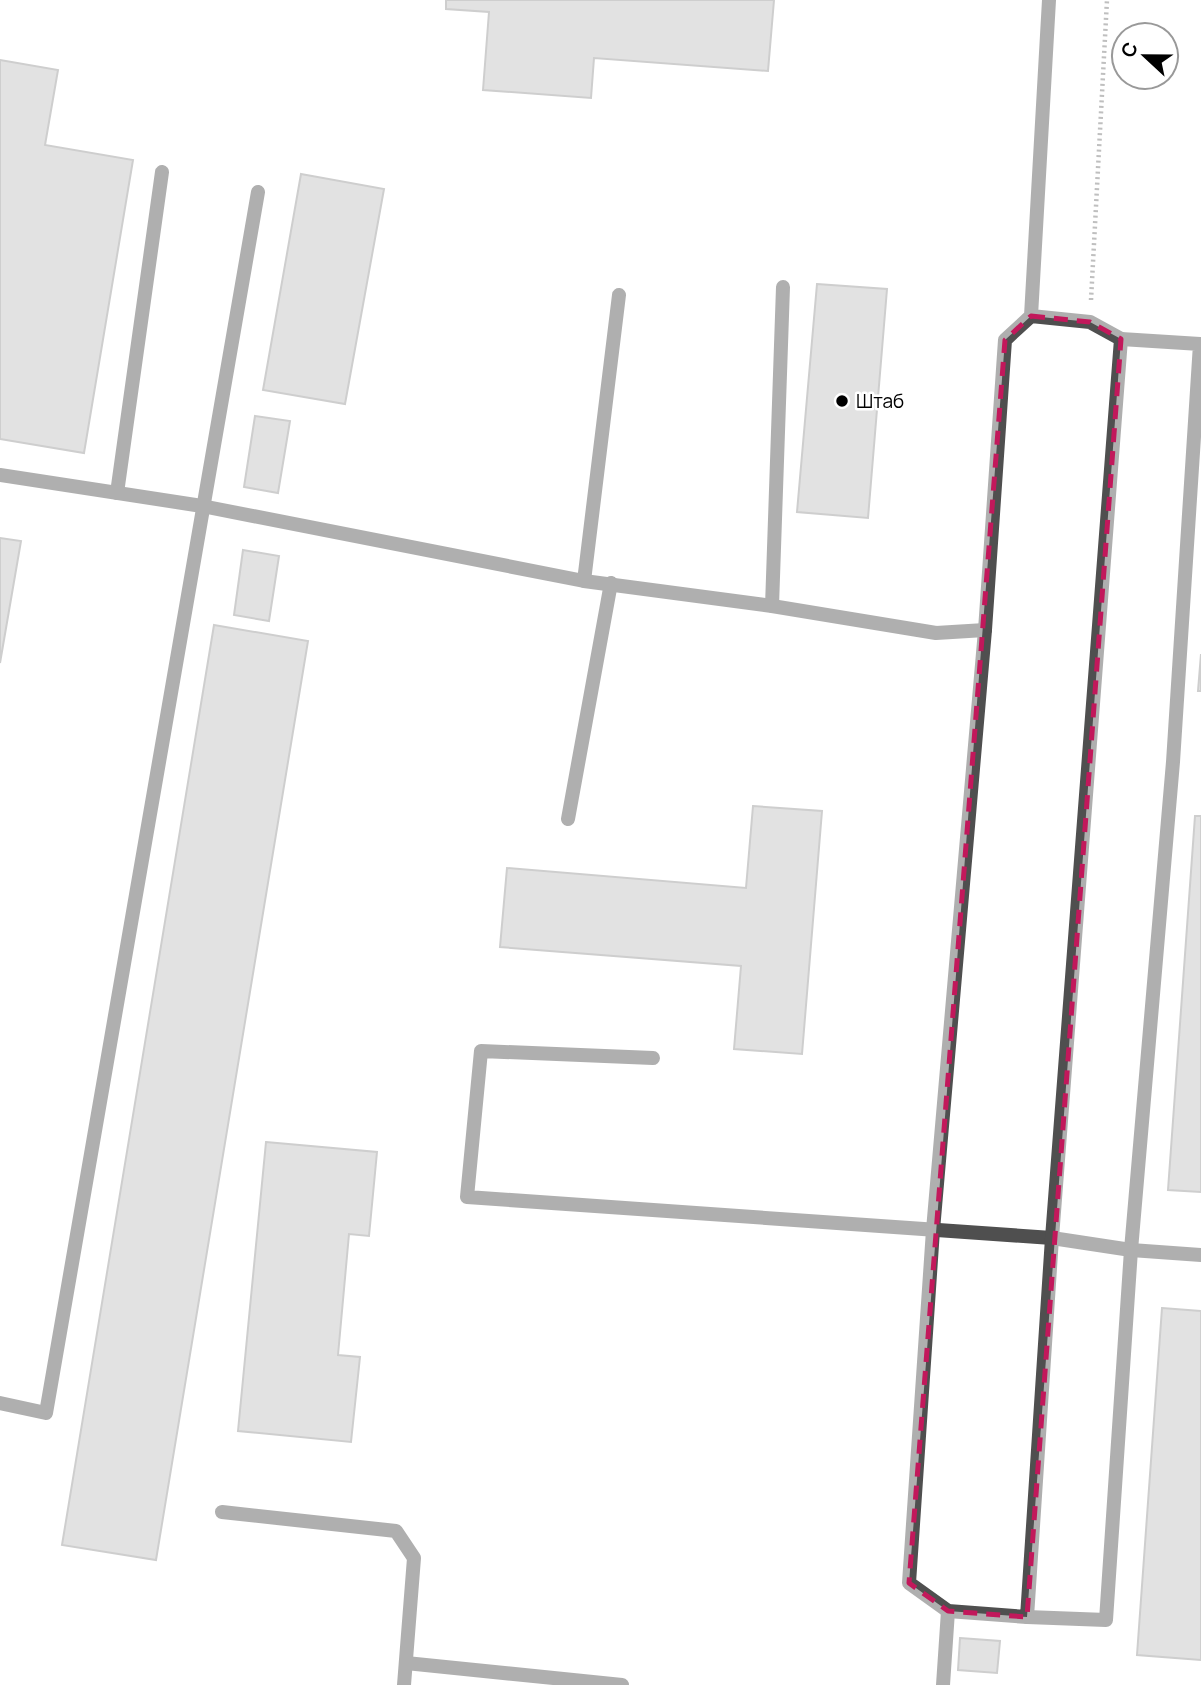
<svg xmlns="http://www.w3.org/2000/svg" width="1201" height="1685" font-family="Manrope,sans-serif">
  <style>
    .building { fill: #bfbfbf; stroke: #939393; stroke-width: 2 }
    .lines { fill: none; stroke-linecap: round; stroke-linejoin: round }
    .path { stroke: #717171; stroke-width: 4.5; stroke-dasharray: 2 3.5; stroke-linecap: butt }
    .service { stroke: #4f4f4f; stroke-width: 14 }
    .minor { stroke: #4f4f4f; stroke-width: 14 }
    .marked { fill: none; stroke: #c2185b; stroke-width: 5; stroke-dasharray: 14 9; stroke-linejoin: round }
    .poi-dot { fill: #000; stroke: #fff; stroke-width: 2.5 }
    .labels { text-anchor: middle; stroke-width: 5; stroke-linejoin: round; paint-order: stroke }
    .poi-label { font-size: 19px; fill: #000; stroke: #fff; text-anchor: start }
  </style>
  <rect width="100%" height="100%" fill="#fff"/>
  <g class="building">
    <polygon points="446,0 774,0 768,71 594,58 591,98 483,90 489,12 446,9"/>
    <polygon points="0,60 58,70 45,145 133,160 84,453 0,439"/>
    <polygon points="301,174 384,189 345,404 263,390"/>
    <polygon points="817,284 887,289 868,518 797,512"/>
    <polygon points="255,416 290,421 278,493 244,487"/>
    <polygon points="0,538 21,541 0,663"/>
    <polygon points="243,550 279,556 269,621 234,615"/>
    <polygon points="214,625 308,641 156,1560 62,1545"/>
    <polygon points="1201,654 1201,691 1198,691"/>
    <polygon points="753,806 822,811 802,1054 734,1049 741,966 500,947 507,868 746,888"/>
    <polygon points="1195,816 1201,816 1201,1192 1168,1190"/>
    <polygon points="266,1142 377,1152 369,1236 349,1234 338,1355 360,1357 351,1442 238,1431"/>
    <polygon points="1162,1308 1201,1311 1201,1660 1137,1655"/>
    <polygon points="960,1638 1000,1641 997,1673 958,1670"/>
  </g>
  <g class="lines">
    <polyline class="path" points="1091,300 1107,0"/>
    <g class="service">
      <polyline points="0,475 202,506 584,581 772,606 936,633 985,630"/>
      <polyline points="117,493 162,172"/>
      <polyline points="584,581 619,295"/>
      <polyline points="772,606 783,287"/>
      <polyline points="568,819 611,583"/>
      <polyline points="653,1058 481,1051 467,1197 1052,1238 1131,1250 1201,1255"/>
      <polyline points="0,1403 46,1413 258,192"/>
      <polyline points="222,1512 396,1531 414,1558 404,1685"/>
      <polyline points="1027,1617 1106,1620 1131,1250 1173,762 1200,344 1121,339"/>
      <polyline points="406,1663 622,1685"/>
      <polyline points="943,1685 948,1611"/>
    </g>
    <polyline class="minor" points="1031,316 1090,322 1121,339 1052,1238 1027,1617 948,1611 909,1583 933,1230 985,630 1005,340 1031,316 1049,0"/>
  </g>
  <path d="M0 0H1201V1685H0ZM1031,316L1090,322L1121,339L1027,1617L948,1611L909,1583L1005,340Z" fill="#fff" fill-opacity=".55" fill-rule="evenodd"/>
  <path class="marked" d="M1031,316L1090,322L1121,339L1027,1617L948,1611L909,1583L1005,340Z"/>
  <circle class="poi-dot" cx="842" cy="401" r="7"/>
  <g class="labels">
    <g class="poi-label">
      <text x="856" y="408">Штаб</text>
    </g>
  </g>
  <g transform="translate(1145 56) rotate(292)"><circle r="33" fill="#ffffff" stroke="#999999" stroke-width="2"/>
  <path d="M0-5L12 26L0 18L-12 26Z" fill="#000000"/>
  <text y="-10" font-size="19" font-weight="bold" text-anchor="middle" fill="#000000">С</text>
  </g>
</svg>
